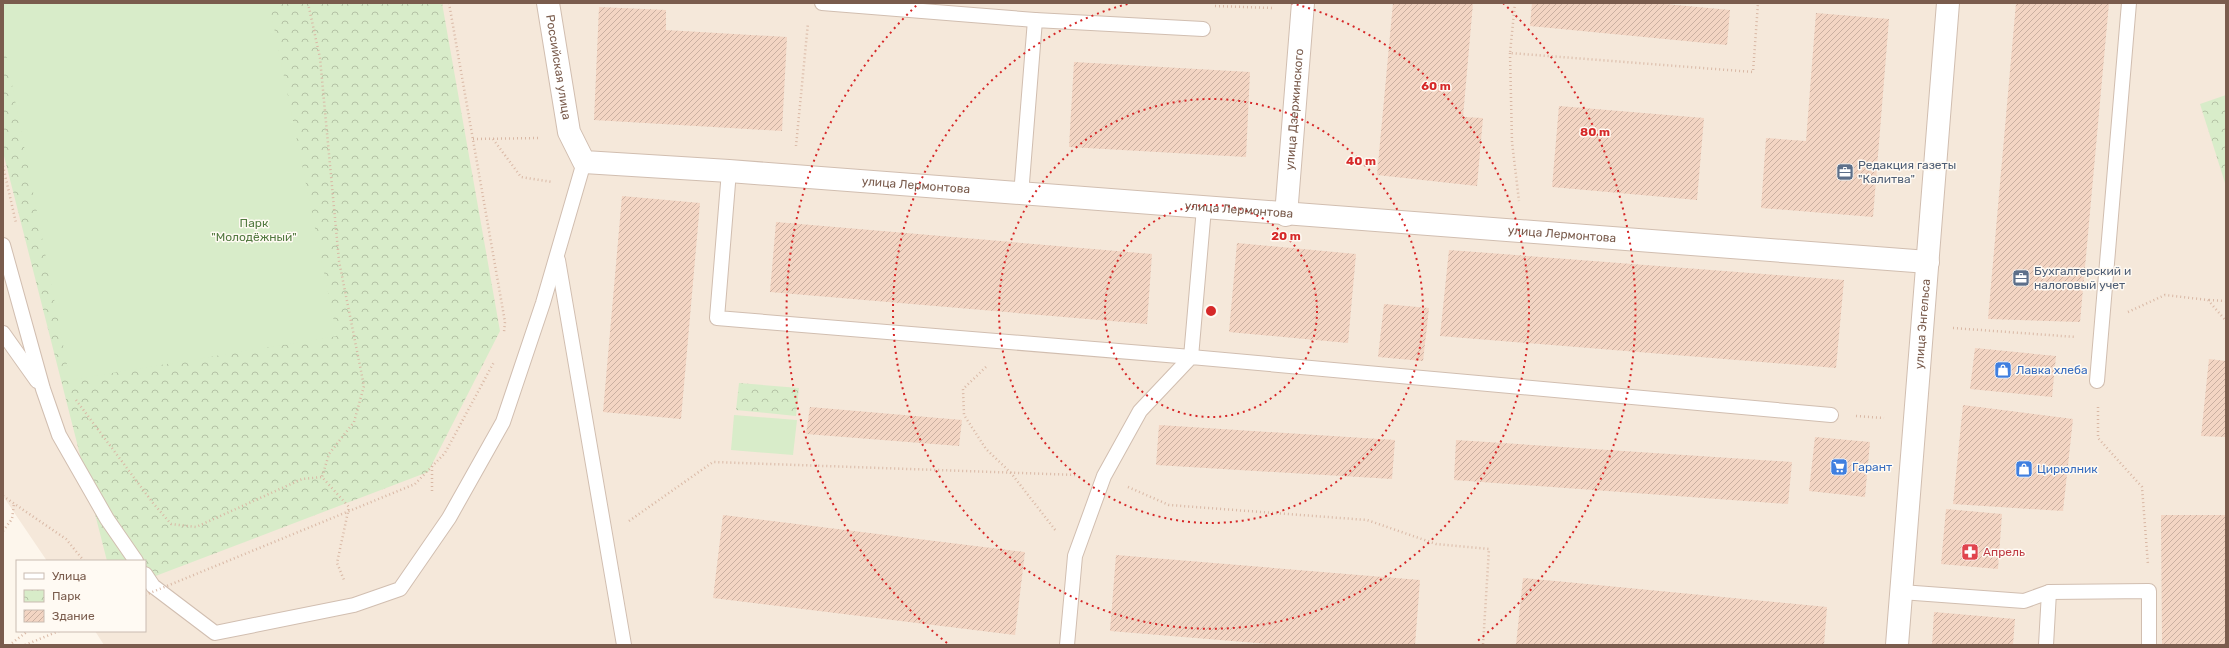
<svg xmlns="http://www.w3.org/2000/svg" width="2229" height="648" font-family="Rubik,sans-serif">
  <style>
    .residential { fill: #f5e8da }
    .park { fill: url(#park-crowns) }
    .garden { fill: #d8ecc9 }
    .building { fill: url(#building-hatch) }
    .lines { fill: none; stroke-linecap: round; stroke-linejoin: round }
    .service-casing { stroke: #d1beb0; stroke-width: 16 }
    .minor-casing { stroke: #d1beb0; stroke-width: 24 }
    .tertiary-casing { stroke: #d1beb0; stroke-width: 24 }
    .path { stroke: #d9b8a5; stroke-width: 2.5; stroke-dasharray: 1 3; stroke-linecap: butt }
    .service { stroke: #fff; stroke-width: 14 }
    .minor { stroke: #fff; stroke-width: 22 }
    .tertiary { stroke: #fff; stroke-width: 22 }
    .path-bridge { stroke: #d9b8a5; stroke-width: 2.5; stroke-dasharray: 1 3; stroke-linecap: butt }
    .ring { fill: none; stroke: #d62828; stroke-width: 2; stroke-dasharray: 2 4 }
    .labels { text-anchor: middle; stroke-width: 3; stroke-linejoin: round; paint-order: stroke }
    .street-label { font-size: 12px; fill: #7a5c4d; stroke: #fffaf3 }
    .service-label { font-size: 12px; fill: #4e5e75; stroke: #fffaf3; text-anchor: start }
    .park-label { font-size: 12px; fill: #537a41; stroke: #fffaf3 }
    .shop-label { font-size: 12px; fill: #366cbe; stroke: #fffaf3; text-anchor: start }
    .health-label { font-size: 12px; fill: #be3a42; stroke: #fffaf3; text-anchor: start }
    .centre { fill: #d62828; stroke: #fffaf3; stroke-width: 2 }
    .ring-label { font-size: 12px; text-anchor: middle; font-weight: bold; fill: #d62828; stroke: #fffaf3; stroke-width: 3; stroke-linejoin: round; paint-order: stroke }
  </style>
  <defs>
    <pattern id="park-crowns" width="20" height="18" patternUnits="userSpaceOnUse"><rect width="20" height="18" fill="#d8ecc9"/><path d="M2 6a3 3 0 1 1 6 0M12 15a3 3 0 1 1 6 0" fill="none" stroke="#b4c2a5"/></pattern>
    <pattern id="building-hatch" width="6" height="6" patternUnits="userSpaceOnUse"><rect width="6" height="6" fill="#f3d5c3"/><path d="M-1 1l2-2M0 6l6-6M5 7l2-2" fill="none" stroke="#cab0a1"/></pattern>
  </defs>
  <rect width="100%" height="100%" fill="#fdf6ec"/>
  <polygon class="residential" points="3,3 2226,3 2226,645 104,645 95,631 145,631 145,561 47,561 3,496"/>
  <g class="park">
    <polygon points="3,3 442,3 500,331 428,472 145,580 145,561 107,561 3,152"/>
    <polygon points="2226,95 2226,186 2200,104"/>
    <polygon points="739,383 799,388 796,416 736,410"/>
  </g>
  <g class="garden">
    <polygon points="3,3 269,3 337,336 70,380 3,39"/>
    <polygon points="734,415 797,420 793,455 731,450"/>
  </g>
  <g class="building">
    <polygon points="1393,3 1473,3 1463,117 1483,118 1477,186 1377,175"/>
    <polygon points="1532,3 1655,3 1730,10 1727,45 1530,26"/>
    <polygon points="2016,3 2109,3 2080,322 1988,319"/>
    <polygon points="599,7 666,10 666,30 787,37 782,131 594,120"/>
    <polygon points="1816,13 1889,19 1873,217 1761,208 1766,138 1806,141"/>
    <polygon points="1074,62 1250,72 1246,157 1069,147"/>
    <polygon points="1559,106 1704,118 1697,200 1552,187"/>
    <polygon points="622,196 700,203 681,419 603,412"/>
    <polygon points="776,222 1152,254 1147,324 770,292"/>
    <polygon points="1237,243 1356,254 1348,343 1229,332"/>
    <polygon points="1449,250 1844,280 1836,368 1440,336"/>
    <polygon points="1384,304 1429,308 1423,361 1378,357"/>
    <polygon points="1975,348 2056,356 2052,397 1970,389"/>
    <polygon points="2209,359 2226,361 2226,437 2201,436"/>
    <polygon points="1963,405 2073,419 2063,511 1953,504"/>
    <polygon points="810,407 962,420 959,446 806,434"/>
    <polygon points="1159,425 1395,440 1392,479 1156,465"/>
    <polygon points="1815,437 1870,442 1865,497 1809,491"/>
    <polygon points="1456,440 1792,462 1788,504 1454,480"/>
    <polygon points="1946,509 2002,514 1998,569 1941,564"/>
    <polygon points="723,515 1025,552 1015,635 713,598"/>
    <polygon points="2161,515 2225,515 2226,645 2162,645"/>
    <polygon points="1116,555 1420,580 1415,645 1281,645 1110,631"/>
    <polygon points="1523,578 1827,607 1824,645 1516,645"/>
    <polygon points="1934,612 2015,619 2013,645 1932,645"/>
  </g>
  <g class="lines">
    <defs>
      <g id="service">
        <polyline points="822,3 1035,20"/>
        <polyline points="729,171 717,318 1191,357 1204,208"/>
        <polyline points="1021,195 1035,20 1203,29"/>
        <polyline points="3,245 43,389 59,435 107,519 136,561"/>
        <polyline points="558,260 624,645"/>
        <polyline points="3,333 37,381"/>
        <polyline points="2097,381 2129,3"/>
        <polyline points="145,574 153,586 215,633 354,605 400,589 449,518 503,422 543,303 584,162"/>
        <polyline points="1901,592 2024,601 2049,592 2149,591 2149,645"/>
        <polyline points="1067,645 1075,556 1104,476 1140,411 1191,357 1831,415"/>
        <polyline points="2046,645 2049,592"/>
      </g>
      <g id="minor">
        <path id="s1" d="M1286,215L1303,3"/>
      </g>
      <g id="tertiary">
        <path id="s2" d="M548,3L569,132L584,162L729,171L1928,262"/>
        <path id="s3" d="M1897,645L1948,3"/>
      </g>
    </defs>
    <use href="#service" class="service-casing"/>
    <use href="#minor" class="minor-casing"/>
    <use href="#tertiary" class="tertiary-casing"/>
    <g class="path">
      <polyline points="308,3 320,58 339,261 364,386 354,422 329,454 322,477 349,507 337,563 344,580"/>
      <polyline points="449,3 505,322 504,332"/>
      <polyline points="1515,3 1510,53 1753,72 1758,3"/>
      <polyline points="1215,6 1273,8"/>
      <polyline points="1510,53 1512,142 1519,201"/>
      <polyline points="473,139 541,138"/>
      <polyline points="493,139 521,177 552,182"/>
      <polyline points="796,146 808,23"/>
      <polyline points="3,166 16,223"/>
      <polyline points="2209,300 2226,301"/>
      <polyline points="2128,312 2165,295 2208,300 2226,321"/>
      <polyline points="1953,328 2076,337"/>
      <polyline points="986,367 963,389 964,415 986,449 1011,473 1056,531"/>
      <polyline points="76,400 153,503 171,524 196,527 302,479 322,477"/>
      <polyline points="2098,407 2098,438 2142,487 2148,565"/>
      <polyline points="1856,416 1884,418"/>
      <polyline points="432,466 432,493"/>
      <polyline points="415,484 445,453 494,362"/>
      <polyline points="1128,487 1169,505 1367,520 1436,544 1489,549 1483,645"/>
      <polyline points="3,496 66,539 84,561"/>
      <polyline points="629,521 713,462 1077,475"/>
      <polyline points="3,531 12,519 14,504"/>
      <polyline points="12,643 28,631"/>
      <polyline points="25,645 59,631"/>
    </g>
    <use href="#service" class="service"/>
    <use href="#minor" class="minor"/>
    <use href="#tertiary" class="tertiary"/>
    <polyline class="path-bridge" points="145,595 415,484"/>
  </g>
  <g class="ring">
    <circle cx="1211" cy="311" r="106"/>
    <circle cx="1211" cy="311" r="212"/>
    <path d="M1291 3A318 318 0 1 1 1131 3"/>
    <path d="M947 643A424 424 0 0 1 919 3M1503 3A424 424 0 0 1 1475 643"/>
  </g>
  <defs>
    <symbol id="office-square" viewBox="-11 -11 22 22"><rect x="-9" y="-9" width="18" height="18" rx="4" fill="#5c6f8a" stroke="#fffaf3"/><path d="M-6-3h4V-5.5h4V-3h4V5H-6ZM-1-4.5V-3h2v-1.5ZM-6 0V1H6V0Z" fill="#fff"/></symbol>
    <symbol id="shop-square" viewBox="-11 -11 22 22"><rect x="-9" y="-9" width="18" height="18" rx="4" fill="#3f7fe0" stroke="#fffaf3"/><path d="M-5-2.5h2.3a2.7 3.5 0 0 1 5.4 0H5L5.5 6h-11ZM-1.5-2.5h3a1.5 2.3 0 0 0-3 0Z" fill="#fff"/></symbol>
    <symbol id="supermarket-square" viewBox="-11 -11 22 22"><rect x="-9" y="-9" width="18" height="18" rx="4" fill="#3f7fe0" stroke="#fffaf3"/><path d="M-6-5.5h2.5l.6 2H6L4.5 2H-2.5L-4.4-4H-6ZM-1.5 3.2a1.3 1.3 0 1 0 .1 0ZM3 3.2a1.3 1.3 0 1 0 .1 0Z" fill="#fff"/></symbol>
    <symbol id="pharmacy-square" viewBox="-11 -11 22 22"><rect x="-9" y="-9" width="18" height="18" rx="4" fill="#e0444e" stroke="#fffaf3"/><path d="M-2-6h4v4h4v4h-4v4h-4v-4h-4v-4h4Z" fill="#fff"/></symbol>
  </defs>
  <g fill-rule="evenodd">
    <use href="#office-square" x="1835" y="162" width="20" height="20"/>
    <use href="#office-square" x="2011" y="268" width="20" height="20"/>
    <use href="#shop-square" x="1993" y="360" width="20" height="20"/>
    <use href="#supermarket-square" x="1829" y="457" width="20" height="20"/>
    <use href="#shop-square" x="2014" y="459" width="20" height="20"/>
    <use href="#pharmacy-square" x="1960" y="542" width="20" height="20"/>
  </g>
  <g class="labels">
    <g class="street-label">
      <text dy="4" stroke="none"><textPath href="#s2" startOffset="65">Российская улица</textPath></text>
      <text dy="4" stroke="none"><textPath href="#s1" startOffset="106">улица Дзержинского</textPath></text>
      <text dy="4" stroke="none"><textPath href="#s2" startOffset="497">улица Лермонтова</textPath></text>
      <text dy="4" stroke="none"><textPath href="#s2" startOffset="821">улица Лермонтова</textPath></text>
      <text dy="4" stroke="none"><textPath href="#s2" startOffset="1145">улица Лермонтова</textPath></text>
      <text dy="4" stroke="none"><textPath href="#s3" startOffset="322">улица Энгельса</textPath></text>
    </g>
    <g class="service-label">
      <text x="1858" y="169">Редакция газеты<tspan x="1858" dy="14">"Калитва"</tspan></text>
      <text x="2034" y="275">Бухгалтерский и<tspan x="2034" dy="14">налоговый учет</tspan></text>
    </g>
    <g class="park-label">
      <text x="254" y="227">Парк<tspan x="254" dy="14">"Молодёжный"</tspan></text>
    </g>
    <g class="shop-label">
      <text x="2016" y="374">Лавка хлеба</text>
      <text x="1852" y="471">Гарант</text>
      <text x="2037" y="473">Цирюлник</text>
    </g>
    <g class="health-label">
      <text x="1983" y="556">Апрель</text>
    </g>
  </g>
  <circle cx="1211" cy="311" r="6" class="centre"/>
  <g class="ring-label">
    <text x="1436" y="90">60 m</text>
    <text x="1595" y="136">80 m</text>
    <text x="1361" y="165">40 m</text>
    <text x="1286" y="240">20 m</text>
  </g>
  <rect width="2229" height="648" fill="none" stroke="#7a5c4d" stroke-width="8"/>
  <rect x="16" y="560" width="130" height="72" fill="#fffaf3" stroke="#cabbb1"/>
  <rect x="24" y="573" width="20" height="6" fill="#ffffff" stroke="#cabbb1"/>
  <text x="52" y="580" font-size="12" fill="#7a5c4d">Улица</text>
  <rect x="24" y="590" width="20" height="12" fill="url(#park-crowns)" stroke="#cabbb1"/>
  <text x="52" y="600" font-size="12" fill="#7a5c4d">Парк</text>
  <rect x="24" y="610" width="20" height="12" fill="url(#building-hatch)" stroke="#cabbb1"/>
  <text x="52" y="620" font-size="12" fill="#7a5c4d">Здание</text>
</svg>
